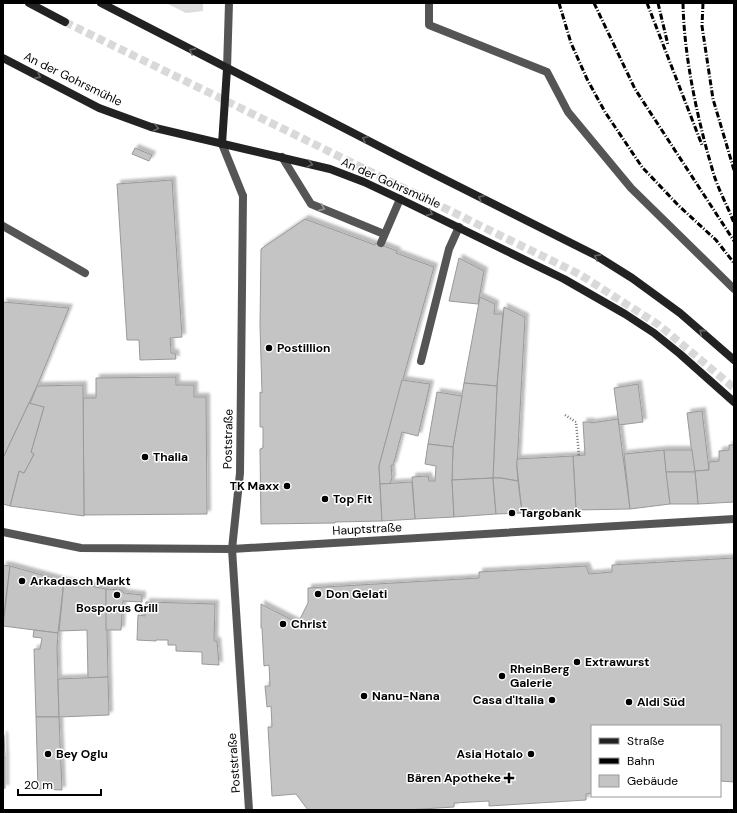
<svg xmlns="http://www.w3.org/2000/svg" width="737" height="813" font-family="'DM Sans',sans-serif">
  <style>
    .green { fill: #dcdcdc }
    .building { fill: #c4c4c4; stroke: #999; filter: url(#shadow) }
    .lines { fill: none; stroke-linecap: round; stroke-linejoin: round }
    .secondary-tunnel { stroke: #d9d9d9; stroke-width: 8; stroke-dasharray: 8 4; stroke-linecap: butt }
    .path { stroke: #777; stroke-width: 2.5; stroke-dasharray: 1 2; stroke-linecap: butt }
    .service { stroke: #555; stroke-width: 8 }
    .pedestrian { stroke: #555; stroke-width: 8 }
    .minor { stroke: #555; stroke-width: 8 }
    .secondary { stroke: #222; stroke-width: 8 }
    .rail { stroke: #000; stroke-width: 3; stroke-dasharray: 6 2 1 2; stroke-linecap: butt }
    .oneway { stroke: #646464 }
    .oneway2 { stroke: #999 }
    .poi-dot { fill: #000; stroke: #fff; stroke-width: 1.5 }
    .labels { text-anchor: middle; stroke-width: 3; stroke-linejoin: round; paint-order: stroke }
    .street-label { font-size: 12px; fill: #000; stroke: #fff }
    .poi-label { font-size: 12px; font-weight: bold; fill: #000; stroke: #fff; text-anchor: start }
  </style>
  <defs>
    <filter id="shadow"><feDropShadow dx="3.5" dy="-3.5" stdDeviation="1" flood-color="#0004"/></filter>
  </defs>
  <rect width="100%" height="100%" fill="#fff"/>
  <polygon class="green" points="166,3 203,3 203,11 186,13"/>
  <g class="building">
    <polygon points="135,148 152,155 149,161 132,154"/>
    <polygon points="172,180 182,337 170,338 171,353 175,353 176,359 140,360 139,340 127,340 117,184"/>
    <polygon points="305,219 375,245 376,243 379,244 397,251 396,253 434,267 379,466 382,521 335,522 335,523 261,524 260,449 263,448 263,427 260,427 260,392 262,393 260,325 261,249"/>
    <polygon points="459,258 484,271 478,304 449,301"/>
    <polygon points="480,297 495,304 494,314 503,314 497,386 464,383"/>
    <polygon points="3,302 69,308 37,386 3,458"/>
    <polygon points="504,307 525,317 517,467 518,481 501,478 493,478 497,386"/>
    <polygon points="176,377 176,385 194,385 194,397 206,397 207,514 84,515 83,398 96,398 96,378"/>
    <polygon points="402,380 430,384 418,436 402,432 393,466 391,465 392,478 390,484 380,484 379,466"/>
    <polygon points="464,383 497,386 493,478 452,480 453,447"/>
    <polygon points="638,384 643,422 619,425 614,388"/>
    <polygon points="83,385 84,516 10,506 19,471 24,473 34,454 31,452 44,407 30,404 37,386"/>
    <polygon points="437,392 462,396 453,447 428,444"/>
    <polygon points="29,403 44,407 31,452 34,454 24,473 19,471 10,506 3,504 3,458"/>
    <polygon points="702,411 709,470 694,471 687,413"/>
    <polygon points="618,419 630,509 576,510 573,456 585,455 583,422 591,422 591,423"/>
    <polygon points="428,444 453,447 452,480 454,517 415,519 412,477 428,476 429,481 435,481 436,466 425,464"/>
    <polygon points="729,445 734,445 734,502 698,504 695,471 709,470 709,462 719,461 719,451 729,450"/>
    <polygon points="664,450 670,504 630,509 624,454"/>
    <polygon points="664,450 692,450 695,472 666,472"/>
    <polygon points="573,456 576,510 522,513 517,467 517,459"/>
    <polygon points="666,472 695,472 698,504 670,504"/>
    <polygon points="493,478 496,514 454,517 452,480"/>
    <polygon points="493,478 501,478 518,481 522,513 496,514"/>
    <polygon points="412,482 415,519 382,521 380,484"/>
    <polygon points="734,558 734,782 720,781 720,726 592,726 592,793 586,794 586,800 489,806 489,801 454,803 454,807 406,810 308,810 296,794 272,796 268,727 272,727 271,706 267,707 265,686 270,686 269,665 264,666 262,628 261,628 261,604 298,623 308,603 308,588 479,578 479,572 586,566 589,574 601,573 612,572 612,565"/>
    <polygon points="3,565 10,566 3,623"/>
    <polygon points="10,566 64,581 58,633 3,626"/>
    <polygon points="64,581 106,589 108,677 88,678 87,630 59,631"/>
    <polygon points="106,589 121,590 124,593 142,595 142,602 123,601 121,630 106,630"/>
    <polygon points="146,602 215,604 214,641 217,641 219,665 202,664 202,652 176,651 176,645 168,645 168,640 156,640 156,641 137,640 138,615 145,616"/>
    <polygon points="34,630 58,633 57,648 59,717 36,717 34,649 40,649 42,638 33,637"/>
    <polygon points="108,677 109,715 59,717 58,679"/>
    <polygon points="36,717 59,717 62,790 38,789"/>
    <polygon points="3,735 4,735 5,758 3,758"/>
    <rect x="3" y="758" width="2" height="30"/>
  </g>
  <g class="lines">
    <polyline class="secondary-tunnel" points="65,22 579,274 659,325 734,388"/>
    <polyline class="path" points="565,415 576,422 579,456"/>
    <g class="service">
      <polyline points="429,3 429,25 547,72 568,112 631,188 734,289"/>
      <polyline points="227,69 229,3"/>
      <polyline points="282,157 311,204 384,234"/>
      <polyline points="3,226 85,273"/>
      <polyline points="381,243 400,199"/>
      <polyline points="421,361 449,249 459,227"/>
    </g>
    <g class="pedestrian">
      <polyline points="243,196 240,473 232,549 249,810"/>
      <polyline points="3,532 81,548 232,549 734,519"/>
    </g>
    <polyline class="minor" points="222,144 243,196"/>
    <g class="secondary">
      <polyline points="29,3 65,22"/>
      <polyline points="101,3 398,156 597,256 632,278 680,313 734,360"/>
      <polyline points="3,58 99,108 151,127 330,169 364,182 400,199 564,279 625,314 654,333 680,354 734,402"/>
      <polyline points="222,144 227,69"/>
    </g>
    <g class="rail">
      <polyline points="559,3 571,43 587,79 605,112 642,167 679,206 716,240 734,263"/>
      <polyline points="594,3 635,89 734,241"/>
      <polyline points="647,3 702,145"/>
      <polyline points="658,3 668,45"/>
      <path d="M683,3C684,58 698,122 714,175C719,191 728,207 734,223"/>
      <polyline points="703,3 702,26 713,99 734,170"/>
    </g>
  </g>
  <defs><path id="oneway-chevron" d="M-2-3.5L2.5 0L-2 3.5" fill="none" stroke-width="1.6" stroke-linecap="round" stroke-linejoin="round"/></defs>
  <g class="oneway">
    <use href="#oneway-chevron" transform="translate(192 51) rotate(-152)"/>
    <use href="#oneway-chevron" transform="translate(38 76) rotate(27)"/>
    <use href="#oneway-chevron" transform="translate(156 128) rotate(14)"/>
    <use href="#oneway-chevron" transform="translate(365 139) rotate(-153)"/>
    <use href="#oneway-chevron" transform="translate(310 164) rotate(14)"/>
    <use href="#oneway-chevron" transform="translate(481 198) rotate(-153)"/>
    <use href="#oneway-chevron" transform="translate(430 213) rotate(26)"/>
    <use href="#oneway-chevron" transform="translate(597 257) rotate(-151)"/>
    <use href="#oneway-chevron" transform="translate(702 332) rotate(-139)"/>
  </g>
  <use class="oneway2" href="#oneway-chevron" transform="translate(322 208) rotate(23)"/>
  <g class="poi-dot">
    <circle cx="269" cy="348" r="4"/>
    <circle cx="145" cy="457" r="4"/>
    <circle cx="287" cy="486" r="4"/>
    <circle cx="325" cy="499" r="4"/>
    <circle cx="512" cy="513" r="4"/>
    <circle cx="22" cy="581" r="4"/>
    <circle cx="318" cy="594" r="4"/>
    <circle cx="117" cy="595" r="4"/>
    <circle cx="283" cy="624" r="4"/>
    <circle cx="577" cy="662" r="4"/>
    <circle cx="502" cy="676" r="4"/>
    <circle cx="364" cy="696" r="4"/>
    <circle cx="552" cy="700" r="4"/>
    <circle cx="629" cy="702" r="4"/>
    <circle cx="48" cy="754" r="4"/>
    <circle cx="531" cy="754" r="4"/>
    <path d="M507 772h4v4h4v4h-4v4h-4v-4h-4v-4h4z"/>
  </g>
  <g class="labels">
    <g class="street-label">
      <text transform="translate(73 79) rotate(26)" y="4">An der Gohrsmühle</text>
      <text transform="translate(391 183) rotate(24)" y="4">An der Gohrsmühle</text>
      <text transform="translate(228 439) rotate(-89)" y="4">Poststraße</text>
      <text transform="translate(367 529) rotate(-3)" y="4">Hauptstraße</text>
      <text transform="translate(234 763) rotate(-94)" y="4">Poststraße</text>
    </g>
    <g class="poi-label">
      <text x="277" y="352">Postillion</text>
      <text x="153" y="461">Thalia</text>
      <text x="279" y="490" text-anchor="end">TK Maxx</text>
      <text x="333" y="503">Top Fit</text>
      <text x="520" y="517">Targobank</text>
      <text x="30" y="585">Arkadasch Markt</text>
      <text x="326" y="598">Don Gelati</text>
      <text x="117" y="612" text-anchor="middle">Bosporus Grill</text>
      <text x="291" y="628">Christ</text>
      <text x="585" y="666">Extrawurst</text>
      <text x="510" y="673">RheinBerg<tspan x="510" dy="14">Galerie</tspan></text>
      <text x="372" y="700">Nanu-Nana</text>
      <text x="544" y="704" text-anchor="end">Casa d'Italia</text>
      <text x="637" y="706">Aldi Süd</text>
      <text x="56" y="758">Bey Oglu</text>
      <text x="523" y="758" text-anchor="end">Asia Hotalo</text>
      <text x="501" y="782" text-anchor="end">Bären Apotheke</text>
    </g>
  </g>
  <rect width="737" height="813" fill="none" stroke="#000000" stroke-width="8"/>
  <rect x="591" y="725" width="130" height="72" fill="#ffffff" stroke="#999999"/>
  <rect x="599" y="738" width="20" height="6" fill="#222222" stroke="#999999"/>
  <text x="627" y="745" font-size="12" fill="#000000">Straße</text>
  <rect x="599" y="758" width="20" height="6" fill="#000000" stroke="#999999"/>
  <text x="627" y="765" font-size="12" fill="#000000">Bahn</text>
  <rect x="599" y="775" width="20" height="12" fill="#c4c4c4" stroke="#999999"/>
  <text x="627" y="785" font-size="12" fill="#000000">Gebäude</text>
  <path d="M18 789v6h83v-6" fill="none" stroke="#000000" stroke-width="2"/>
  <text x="24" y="789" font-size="12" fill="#000000" stroke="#ffffff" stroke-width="3" paint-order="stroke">20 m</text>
</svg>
